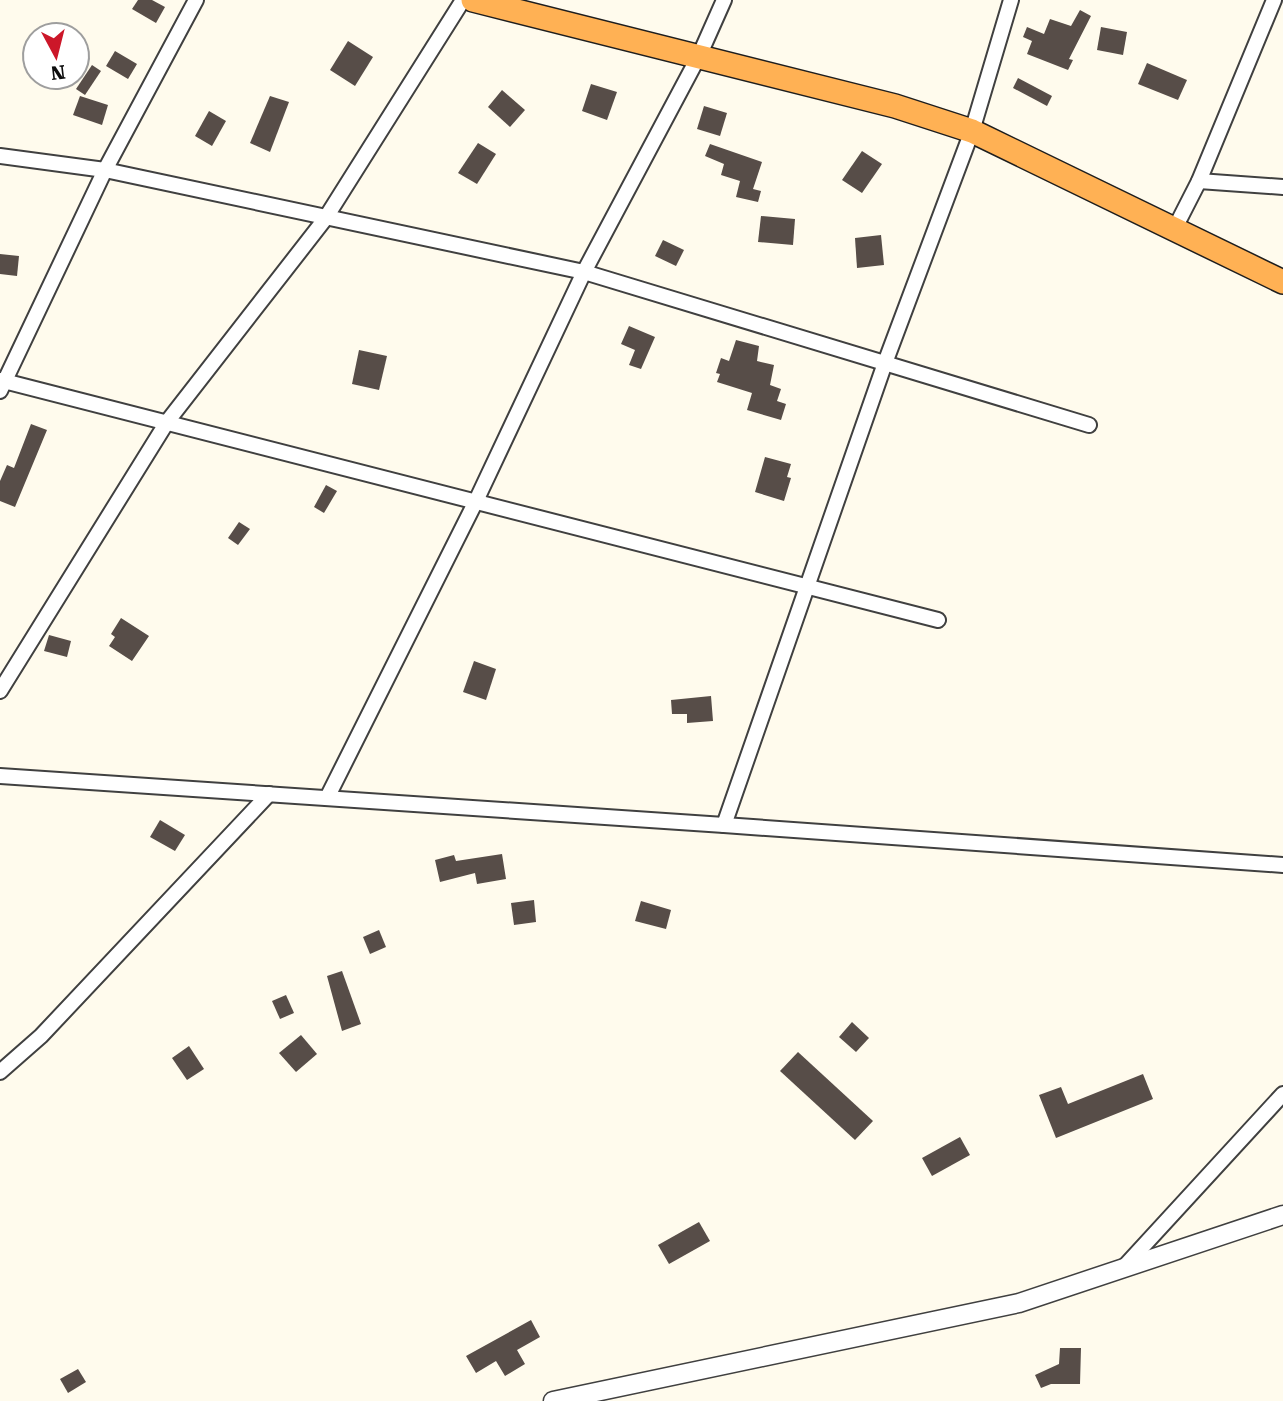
<svg xmlns="http://www.w3.org/2000/svg" width="1283" height="1401" font-family="'Roboto Serif',serif">
  <style>
    .building { fill: #574d48 }
    .lines { fill: none; stroke-linecap: round; stroke-linejoin: round }
    .minor-casing { stroke: #404040; stroke-width: 18 }
    .tertiary-casing { stroke: #404040; stroke-width: 21 }
    .trunk-casing { stroke: #1e1e1e; stroke-width: 26 }
    .minor { stroke: #fff; stroke-width: 14 }
    .tertiary { stroke: #fff; stroke-width: 18 }
    .trunk { stroke: #ffb154; stroke-width: 23 }
  </style>
  <rect width="100%" height="100%" fill="#fffbed"/>
  <g class="building">
    <polygon points="138,0 152,0 165,7 156,23 132,9"/>
    <polygon points="1080,10 1091,16 1069,59 1073,60 1068,70 1027,54 1032,41 1023,37 1027,27 1044,34 1050,19 1071,26"/>
    <polygon points="1101,27 1127,32 1123,55 1097,50"/>
    <polygon points="348,41 373,57 355,86 330,70"/>
    <polygon points="115,51 137,64 128,79 106,66"/>
    <polygon points="1147,63 1187,80 1178,100 1138,84"/>
    <polygon points="92,65 101,71 85,95 76,89"/>
    <polygon points="1018,78 1052,96 1047,106 1013,88"/>
    <polygon points="591,84 617,92 607,120 582,111"/>
    <polygon points="502,90 525,110 510,127 488,107"/>
    <polygon points="80,96 108,105 102,125 73,115"/>
    <polygon points="270,96 289,102 270,152 250,143"/>
    <polygon points="704,106 727,113 720,136 697,129"/>
    <polygon points="209,111 226,121 212,146 195,136"/>
    <polygon points="478,143 496,154 477,184 458,173"/>
    <polygon points="710,144 762,162 753,189 761,191 758,202 736,197 740,181 721,175 724,164 705,156"/>
    <polygon points="862,151 882,164 862,193 842,180"/>
    <polygon points="761,216 795,219 793,245 758,242"/>
    <polygon points="881,235 884,265 857,268 855,238"/>
    <polygon points="663,240 684,250 676,266 655,256"/>
    <polygon points="0,254 19,256 17,276 0,274"/>
    <polygon points="629,326 655,337 641,369 629,365 635,350 621,344"/>
    <polygon points="736,340 759,346 757,361 774,365 770,385 781,389 777,401 786,404 781,420 747,410 752,393 717,382 720,374 716,373 721,358 729,361"/>
    <polygon points="359,350 387,356 379,390 352,384"/>
    <polygon points="31,424 47,430 15,507 0,501 0,481 7,465 14,468"/>
    <polygon points="765,457 791,464 787,477 791,478 784,501 755,492"/>
    <polygon points="326,485 337,491 324,513 314,507"/>
    <polygon points="239,522 250,529 238,545 228,538"/>
    <polygon points="121,618 149,636 132,661 109,646 115,637 111,634"/>
    <polygon points="49,635 71,641 67,657 44,651"/>
    <polygon points="474,661 496,669 486,700 463,692"/>
    <polygon points="711,696 713,721 687,723 687,714 672,714 671,700"/>
    <polygon points="160,820 185,835 175,851 150,837"/>
    <polygon points="502,854 506,879 477,884 475,873 440,882 435,860 454,855 456,861"/>
    <polygon points="534,900 536,922 514,925 511,903"/>
    <polygon points="641,901 671,910 666,929 635,921"/>
    <polygon points="379,930 386,947 370,954 363,937"/>
    <polygon points="342,971 361,1024 342,1031 327,976"/>
    <polygon points="286,995 294,1013 280,1019 272,1001"/>
    <polygon points="852,1022 869,1038 856,1052 839,1037"/>
    <polygon points="301,1035 317,1054 296,1072 279,1053"/>
    <polygon points="189,1046 204,1069 187,1080 172,1058"/>
    <polygon points="798,1052 873,1121 855,1140 780,1071"/>
    <polygon points="1143,1074 1153,1099 1056,1138 1039,1095 1061,1087 1068,1104"/>
    <polygon points="960,1137 970,1155 932,1176 922,1158"/>
    <polygon points="699,1222 710,1241 669,1264 658,1245"/>
    <polygon points="531,1320 540,1337 517,1350 525,1364 505,1376 496,1361 476,1373 466,1356"/>
    <polygon points="1060,1348 1081,1348 1080,1384 1051,1384 1041,1388 1035,1375 1059,1364"/>
    <polygon points="78,1369 86,1382 68,1393 60,1379"/>
  </g>
  <g class="lines">
    <defs>
      <g id="minor">
        <polyline points="0,156 105,170 584,272 1089,425"/>
        <polyline points="1199,181 1283,187"/>
        <polyline points="1175,228 1199,181 1274,0"/>
        <polyline points="0,380 938,620"/>
        <polyline points="0,391 105,170 196,0"/>
        <polyline points="0,691 167,422 325,219 463,0"/>
        <polyline points="0,776 724,825 885,363 972,131 1011,0"/>
        <polyline points="327,798 476,501 584,272 700,54 724,0"/>
        <polyline points="724,825 1283,865"/>
        <polyline points="0,1072 41,1036 269,794"/>
        <polyline points="1124,1267 1283,1094"/>
      </g>
      <polyline id="tertiary" points="553,1401 1019,1303 1283,1215"/>
      <polyline id="trunk" points="473,0 895,106 972,131 1283,282"/>
    </defs>
    <use href="#minor" class="minor-casing"/>
    <use href="#tertiary" class="tertiary-casing"/>
    <use href="#trunk" class="trunk-casing"/>
    <use href="#minor" class="minor"/>
    <use href="#tertiary" class="tertiary"/>
    <use href="#trunk" class="trunk"/>
  </g>
  <g transform="translate(56 56) rotate(173)"><circle r="33" fill="#ffffff" stroke="#9e9e9e" stroke-width="2"/>
  <path d="M0-5L12 26L0 18L-12 26Z" fill="#cc1729"/>
  <text y="-10" font-size="19" font-weight="bold" text-anchor="middle" fill="#0d0d0d">N</text>
  </g>
</svg>
